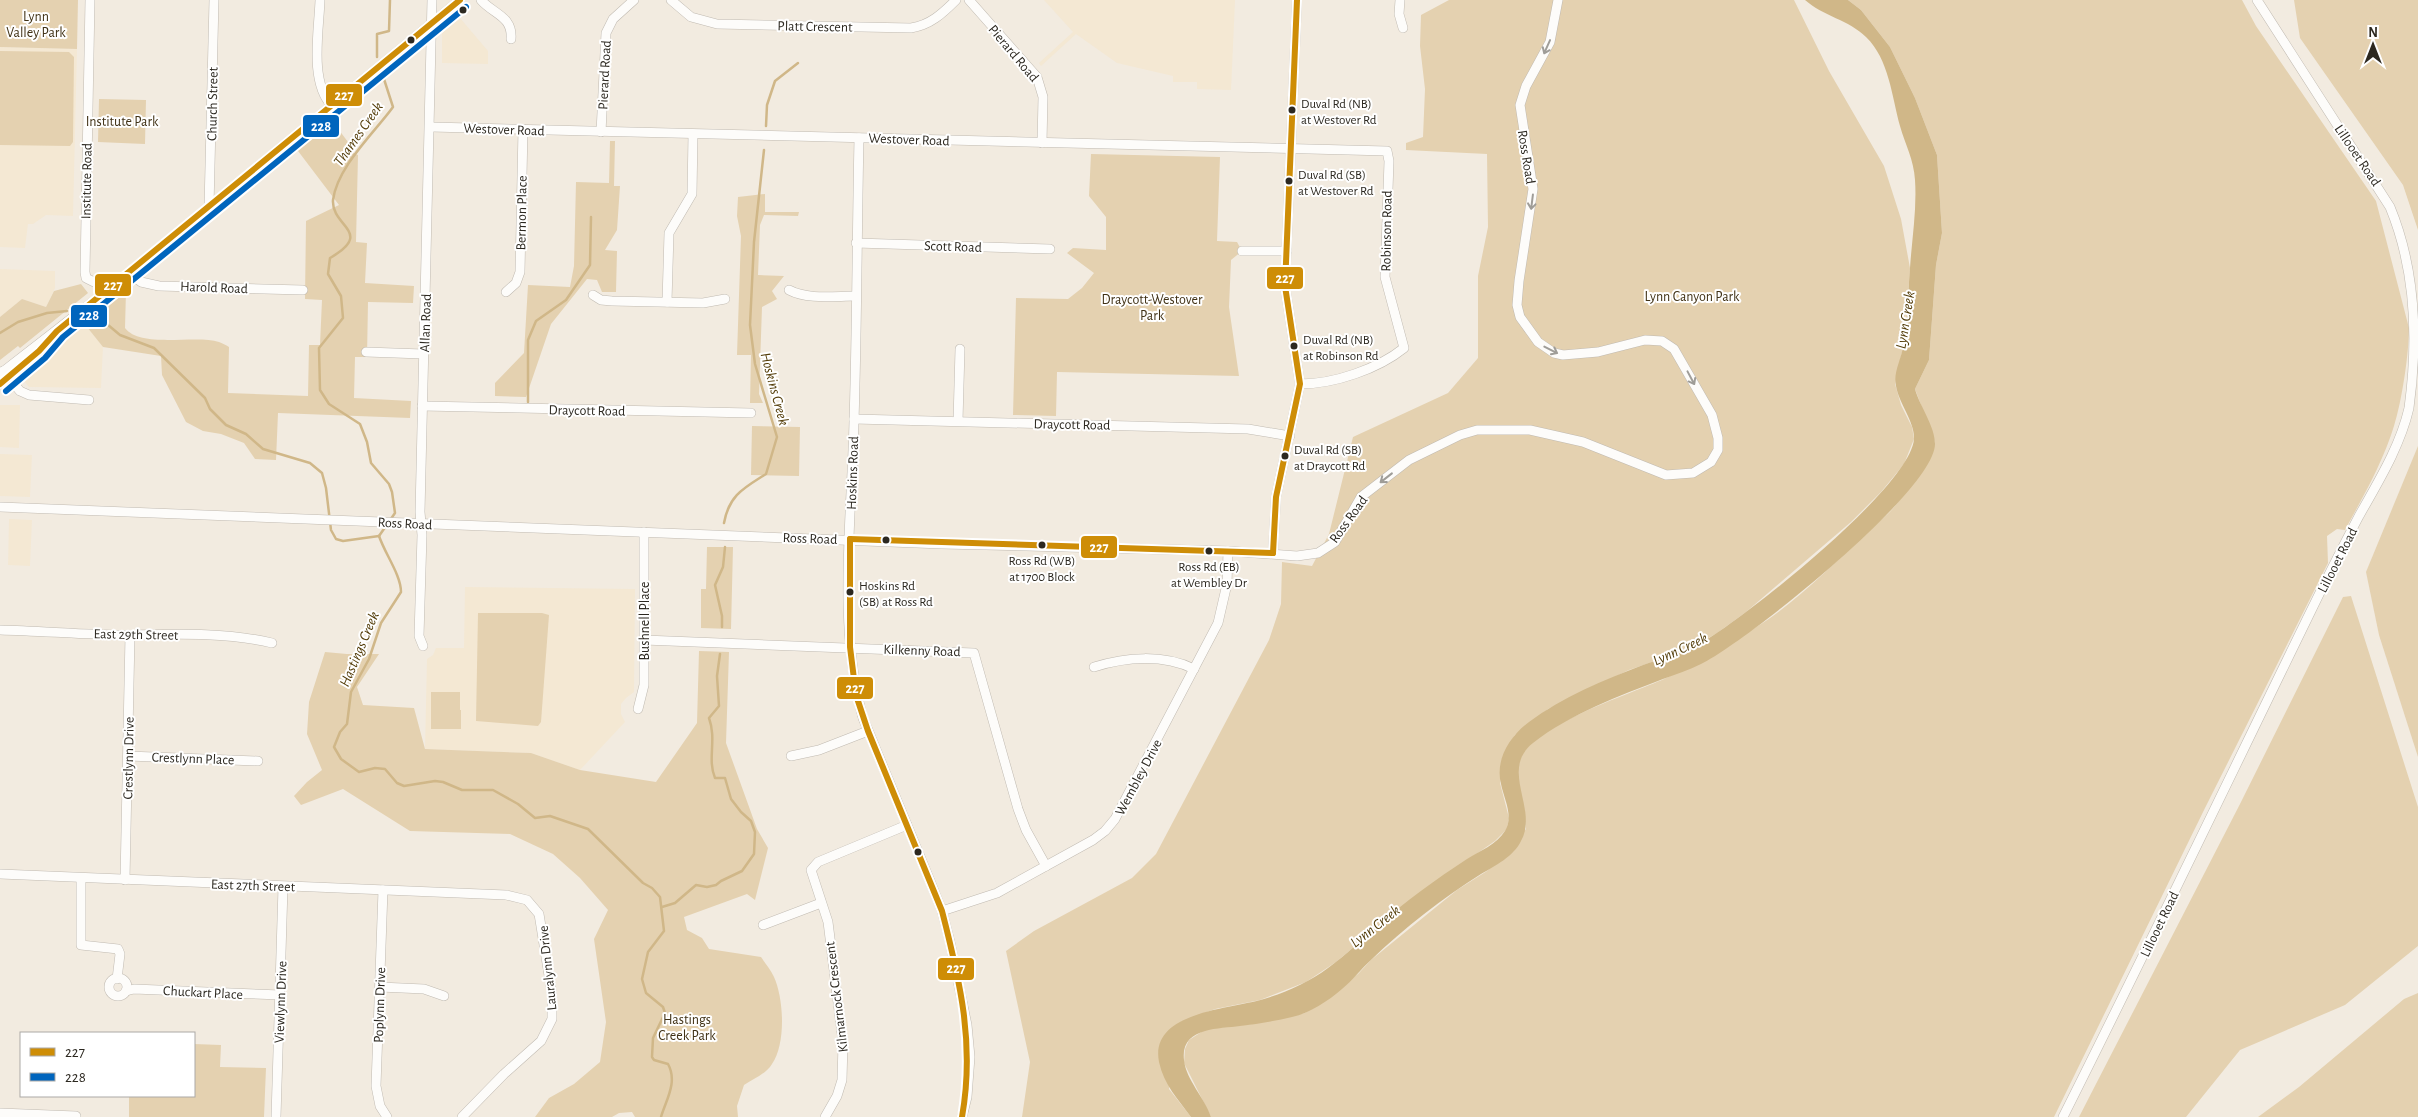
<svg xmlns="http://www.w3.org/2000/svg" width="2418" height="1117" font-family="'Alegreya Sans',sans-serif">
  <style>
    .built { fill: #f4e8d3 }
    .green { fill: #e4d1b0 }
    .water { fill: #d0b788 }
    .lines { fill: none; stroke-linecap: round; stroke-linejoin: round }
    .stream { stroke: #d0b788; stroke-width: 2.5 }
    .minor-casing { stroke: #c0bab1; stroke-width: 10 }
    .minor { stroke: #fdfcfa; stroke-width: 9 }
    .bus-1-casing { stroke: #fff; stroke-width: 10 }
    .bus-2-casing { stroke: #fff; stroke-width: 10 }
    .bus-1 { stroke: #ce8d06; stroke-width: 6 }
    .bus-2 { stroke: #0065bd; stroke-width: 6 }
    .oneway { stroke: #9f9d98 }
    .bus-dot { fill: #2c2820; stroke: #fff; stroke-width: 2 }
    .labels { text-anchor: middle; stroke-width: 4; stroke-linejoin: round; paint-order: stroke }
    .bus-label { font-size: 13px; fill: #2c2820; stroke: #fff; text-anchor: start }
    .park-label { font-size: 14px; fill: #403115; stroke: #fff }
    .street-label { font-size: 14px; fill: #2c2820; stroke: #fff }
    .water-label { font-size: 15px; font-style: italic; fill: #533c08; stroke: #fff }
    .line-badge { stroke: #fff; stroke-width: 2 }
    .badge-label { font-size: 14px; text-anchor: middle; font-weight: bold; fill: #fff }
  </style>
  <rect width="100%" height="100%" fill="#f2ebe0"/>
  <g class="built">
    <polygon points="1044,0 1235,0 1231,90 1197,89 1197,82 1173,82 1173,76 1117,63 1076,34 1041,66 1039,63 1073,32"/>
    <polygon points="460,18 488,51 488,64 442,63 442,33"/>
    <polygon points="0,47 77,49 73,216 46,215 33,224 28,224 25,248 0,247"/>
    <polygon points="0,269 55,271 55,288 46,307 22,299 0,317"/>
    <polygon points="85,324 103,347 101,388 29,387 22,378"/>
    <polygon points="0,405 20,405 19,448 0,447"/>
    <polygon points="0,454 32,455 30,497 0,496"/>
    <polygon points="9,519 32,520 30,566 8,565"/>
    <polygon points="465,587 635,589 634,692 626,698 621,704 621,714 625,722 580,770 531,753 425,749 427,659 433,655 436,648 464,648"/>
  </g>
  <g class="green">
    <polygon points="0,0 78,0 77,49 0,47"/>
    <polygon points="1449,0 1794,0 1829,71 1884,166 1901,219 1910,268 1909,282 1902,352 1895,384 1901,405 1912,427 1914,439 1904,464 1881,492 1851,522 1746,612 1717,633 1692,648 1629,670 1571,698 1548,709 1515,735 1508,746 1500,783 1509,818 1507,829 1495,841 1410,900 1336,962 1306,982 1260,1000 1215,1009 1181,1022 1169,1089 1191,1117 1022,1117 1030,1062 1006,951 1034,931 1132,878 1156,854 1269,640 1281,604 1282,562 1312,566 1329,534 1353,437 1448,393 1478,358 1478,276 1488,227 1487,154 1406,150 1406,143 1423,137 1425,89 1420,46 1421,15"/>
    <path d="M1848,0H2242L2256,26L2376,201L2409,328C2409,353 2402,401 2394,426C2383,462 2363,497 2345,530L2337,529L2327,536L2328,563L2205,808L2054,1117H1211L1184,1063L1185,1049L1189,1040L1206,1029L1252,1024L1305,1013L1358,974L1371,960L1457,890L1487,871L1526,829C1526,806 1512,775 1522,755C1540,723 1630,694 1664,679C1695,664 1727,645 1756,627C1793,605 1834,564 1865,534C1875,525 1887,516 1895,506C1911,488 1922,462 1935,442L1915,389L1929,360L1936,265L1942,233L1937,155L1915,98L1890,47L1861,10Z"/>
    <polygon points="2294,0 2418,0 2418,230 2403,185 2300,38"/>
    <polygon points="0,51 69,52 74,57 73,142 70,146 0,145"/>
    <polygon points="99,99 146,100 145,144 98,142"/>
    <path d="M330,118L351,146V152L358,155L356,242L367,243L365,283L414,286L413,303L368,302L367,357H355L354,398L411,401L410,418L278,413L276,460L255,459L244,443L221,434L203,431L186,422L162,375L161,356L103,347L83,322L122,288L126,291L125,328C141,349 196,334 219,342C222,343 226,345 229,347L228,393L308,396L309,345H320L322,300L305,299L306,221L339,205L295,147Z"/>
    <polygon points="610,141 615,141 614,186 620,186 617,230 605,250 617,251 616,292 602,292 597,280 587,279 551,324 526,397 495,396 495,383 524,353 528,285 570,287 574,266 576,182 609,183"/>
    <polygon points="1091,154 1220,157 1217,241 1237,242 1242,251 1231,260 1229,307 1239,376 1057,372 1056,416 1013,415 1016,298 1068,299 1082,288 1094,273 1067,253 1073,248 1106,250 1106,217 1089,196"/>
    <polygon points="765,194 765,212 799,212 798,216 764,215 760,225 758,275 784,276 772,291 777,299 762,307 759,394 763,403 750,403 751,355 737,355 741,236 737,216 738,197"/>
    <polygon points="81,284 88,293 20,348 18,346 0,360 0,317 22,299 46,307 54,291"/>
    <polygon points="752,426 800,427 799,476 751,475"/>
    <polygon points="2418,446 2418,757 2379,635 2366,572"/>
    <polygon points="707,547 733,547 731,629 701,628 701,589 706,589"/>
    <polygon points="2351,596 2418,807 2418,946 2345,1005 2240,1050 2186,1117 2079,1117 2240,804 2343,597"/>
    <polygon points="478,613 542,613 549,615 541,722 538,726 476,721"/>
    <path d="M699,651L729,652L726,743L757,829L768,848L755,900L747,894L684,917L687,930L702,938L709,949L761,957C765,963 771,970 774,977C784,999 786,1044 772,1064C766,1074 753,1079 744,1085L737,1106L738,1117H635L632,1112L619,1113L612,1117H535L549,1098L574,1084L600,1062L606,1022L594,939L608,910L580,878L553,854L510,834L410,831L343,789L301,805L294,796L307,782L322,770L307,734L309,702L325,652L347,654H379L357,687L363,705L414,708L425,749L531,753L580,770L656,782L697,723Z"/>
    <rect x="431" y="692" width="29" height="18"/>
    <rect x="431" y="710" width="30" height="19"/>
    <polygon points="2418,993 2418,1117 2258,1117 2299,1087 2404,999"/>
    <polygon points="194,1044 221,1045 220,1067 266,1068 264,1117 129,1117 129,1096 194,1096"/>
  </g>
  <path class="water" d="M1805,0H1848L1861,10L1890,47L1915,98L1937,155L1942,233L1936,265L1929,360L1915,389C1920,407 1935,426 1935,444C1935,491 1746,642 1701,664C1689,670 1676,674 1663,679C1619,696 1570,714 1533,743C1499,770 1539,809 1521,841C1514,856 1495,866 1481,874C1443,898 1404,928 1371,960C1361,969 1353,980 1342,989C1328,1001 1310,1013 1292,1017C1275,1021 1257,1024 1240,1026C1219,1029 1180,1027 1184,1060C1186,1080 1205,1098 1211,1117H1191C1178,1099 1164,1085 1159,1062C1149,1011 1232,1009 1264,999C1287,992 1309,982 1328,968C1346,955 1361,940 1377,926C1405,902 1436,879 1467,859C1480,851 1497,844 1505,831C1514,816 1504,799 1501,784C1495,760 1509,737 1529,722C1562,697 1604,680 1643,665C1660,659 1679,654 1696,646C1739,623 1911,487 1914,439C1915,422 1899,404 1896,386C1893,373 1901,360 1903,347C1907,321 1908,294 1910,268C1912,238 1917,209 1915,180C1914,160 1905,144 1900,126C1892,97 1889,59 1866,37C1849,20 1823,16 1805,0Z"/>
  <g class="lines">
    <g class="stream">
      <polyline points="377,57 377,34 389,31 390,0"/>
      <polyline points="766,126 767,105 775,81 798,63"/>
      <polyline points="95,314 120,335 154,348 205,398 210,409 226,425 246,434 263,449 310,463 322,473 326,488 331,530 336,539 343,541 379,536"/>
      <polyline points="0,333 18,322 47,313 67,311"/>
      <polyline points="528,402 528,340 536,321 566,300 590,265 591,217"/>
      <path d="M724,523C729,495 744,488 766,474L777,437L755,364L750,325L754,242L764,150"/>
      <path d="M379,536C385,554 401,575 401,592L381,623L369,659L351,692L347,724L340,732L334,747L341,759L359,772L375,768L385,769L397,783L404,786L435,781L443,782L462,790H493L518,804L535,818L550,816L588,829L643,883L652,888L660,897L664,931L648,952L642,979L646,993L663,1007L665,1013L653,1038L652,1057L654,1060L668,1064C678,1082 666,1100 661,1117"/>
      <path d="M379,536L395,513L392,492L389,484L371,463L367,442L360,424L329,404L320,390L319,348L343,318L341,296L328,274L330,258C375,232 331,227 333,200C337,167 375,132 393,107L383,76"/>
      <polyline points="722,627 722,616 715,585 723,567 725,547"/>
      <path d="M662,907L675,903L696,885L707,887L716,885L721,881L742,871L754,854L755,832L751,821L741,812L731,799L725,778H715C707,759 717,740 709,718L719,706L717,676L720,654"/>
    </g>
    <defs>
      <g id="minor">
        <polyline points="90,0 85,272 86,278 96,283 105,293"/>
        <path d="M320,0C319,31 309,82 332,106"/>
        <path d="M481,0C493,14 513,16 511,39"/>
        <path d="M671,0L691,17L717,24L911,28C930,25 942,14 956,0"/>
        <polyline points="969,0 1037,77 1043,97 1042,143"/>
        <polyline points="1400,0 1399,14 1403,28"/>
        <path d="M431,127L1387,151L1389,161L1385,277L1404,348C1378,369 1334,384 1300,384"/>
        <polyline points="601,132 606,33 613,19 634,0"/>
        <path d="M859,138C857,232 857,327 854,421C852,515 837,627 863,718L930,881L942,911L950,942L967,1025L970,1057L967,1097L962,1117"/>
        <polyline points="209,207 214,0"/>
        <polyline points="856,243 1050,249"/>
        <polyline points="1242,251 1287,251"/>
        <polyline points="129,273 141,282 159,286 303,290"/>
        <path d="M789,290C808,300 834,296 856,296"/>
        <polyline points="506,292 516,283 520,272 523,129"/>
        <polyline points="593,295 601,300 612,301 703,303 725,299"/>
        <polyline points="667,302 669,233 692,194 693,134"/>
        <polyline points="366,352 423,354"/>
        <polyline points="3,371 20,391 29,395 89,400"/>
        <polyline points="0,374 99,297 460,0"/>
        <polyline points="0,384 39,351 50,339"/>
        <polyline points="422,406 751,413"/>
        <polyline points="854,419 1248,429 1290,436"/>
        <polyline points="958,421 960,349"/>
        <polyline points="0,507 942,544 1228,551 1297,556 1318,553 1335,542 1361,497 1409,460 1460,435 1477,430 1530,430 1583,442 1666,475 1693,473 1711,462 1718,450 1718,438 1712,415 1674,349 1662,341 1645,340 1598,352 1563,355 1554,353 1538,342 1520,317 1517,305 1519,281 1533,189 1520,105 1526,86 1550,42 1558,0"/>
        <polyline points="1273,553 1276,497 1300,384 1285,286 1297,0"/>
        <path d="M0,630C43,631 87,635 130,635C177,634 226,632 272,643"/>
        <polyline points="644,640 974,653 1018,809 1026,830 1046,866"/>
        <polyline points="423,646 419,636 422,535 420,512 432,0"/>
        <path d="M1094,667C1126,657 1163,654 1194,669"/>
        <polyline points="638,709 644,685 644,532"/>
        <polyline points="128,756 258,761"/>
        <polyline points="791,756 819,750 868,731"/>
        <polyline points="0,874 506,895 527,900 539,914 552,994 552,1019 541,1041 504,1074 462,1117"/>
        <polyline points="81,878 81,945 118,949 120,954 117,979"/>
        <polyline points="125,880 130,635"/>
        <polyline points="383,890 376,1086 380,1106 387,1117"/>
        <polyline points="942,911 997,893 1093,840 1105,831 1115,819 1218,623 1227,584 1228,551"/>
        <polyline points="763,925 821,903"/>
        <circle cx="118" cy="987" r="9"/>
        <polyline points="380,987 424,989 444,996"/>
        <polyline points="126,991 134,989 281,995"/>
        <polyline points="0,1113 76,1116"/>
        <polyline points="276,1117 283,887"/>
        <polyline points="825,1117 837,1096 842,1080 843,1043 828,922 811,870 818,862 907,825"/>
        <path d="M2063,1117C2146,952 2226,785 2307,619C2324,584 2341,550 2359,516C2378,482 2400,447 2409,408C2418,341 2416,270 2390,207L2257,0"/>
      </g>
    </defs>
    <use href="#minor" class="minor-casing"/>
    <use href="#minor" class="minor"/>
    <defs>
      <g id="bus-1">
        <polyline points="0,384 39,351 57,331 460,0"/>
        <path d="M850,539V647L856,695L868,731L942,911C960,981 975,1044 962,1117"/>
        <polyline points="850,539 1273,553"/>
        <polyline points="1273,553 1276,497 1300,384 1285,286 1297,0"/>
      </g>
      <polyline id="bus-2" points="6,391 45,358 63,337 466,7"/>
    </defs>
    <use href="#bus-1" class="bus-1-casing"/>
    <use href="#bus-2" class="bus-2-casing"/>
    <use href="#bus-1" class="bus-1"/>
    <use href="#bus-2" class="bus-2"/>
  </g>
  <defs><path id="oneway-shaft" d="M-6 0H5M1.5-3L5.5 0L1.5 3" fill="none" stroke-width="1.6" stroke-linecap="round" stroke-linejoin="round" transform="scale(1.25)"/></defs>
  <g class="oneway">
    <use href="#oneway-shaft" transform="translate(1547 47) rotate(114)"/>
    <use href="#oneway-shaft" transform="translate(1532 202) rotate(97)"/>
    <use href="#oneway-shaft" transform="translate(1551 350) rotate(27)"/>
    <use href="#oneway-shaft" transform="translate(1691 378) rotate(62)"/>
    <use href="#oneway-shaft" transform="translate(1386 478) rotate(142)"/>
  </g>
  <g class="bus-dot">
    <circle cx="463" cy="10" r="4.5"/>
    <circle cx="411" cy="40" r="4.5"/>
    <circle cx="1292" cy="110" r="4.5"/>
    <circle cx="1289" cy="181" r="4.5"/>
    <circle cx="1294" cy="346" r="4.5"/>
    <circle cx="1285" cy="456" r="4.5"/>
    <circle cx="886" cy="540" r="4.5"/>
    <circle cx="1042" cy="545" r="4.5"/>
    <circle cx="1209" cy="551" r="4.5"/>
    <circle cx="850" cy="592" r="4.5"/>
    <circle cx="918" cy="852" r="4.5"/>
  </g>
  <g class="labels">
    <g class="bus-label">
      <text x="1301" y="108">Duval Rd (NB)<tspan x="1301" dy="16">at Westover Rd</tspan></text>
      <text x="1298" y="179">Duval Rd (SB)<tspan x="1298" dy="16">at Westover Rd</tspan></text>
      <text x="1303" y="344">Duval Rd (NB)<tspan x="1303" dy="16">at Robinson Rd</tspan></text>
      <text x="1294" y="454">Duval Rd (SB)<tspan x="1294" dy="16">at Draycott Rd</tspan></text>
      <text x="1042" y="565" text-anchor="middle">Ross Rd (WB)<tspan x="1042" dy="16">at 1700 Block</tspan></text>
      <text x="1209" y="571" text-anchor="middle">Ross Rd (EB)<tspan x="1209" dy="16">at Wembley Dr</tspan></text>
      <text x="859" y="590">Hoskins Rd<tspan x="859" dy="16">(SB) at Ross Rd</tspan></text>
    </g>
    <g class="park-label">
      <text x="36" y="21">Lynn<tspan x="36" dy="16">Valley Park</tspan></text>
      <text x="122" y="126">Institute Park</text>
      <text x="1692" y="301">Lynn Canyon Park</text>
      <text x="1152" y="304">Draycott-Westover<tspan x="1152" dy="16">Park</tspan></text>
      <text x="687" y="1024">Hastings<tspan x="687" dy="16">Creek Park</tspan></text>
    </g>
    <g class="street-label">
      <text transform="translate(815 26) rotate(1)" y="5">Platt Crescent</text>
      <text transform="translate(1014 53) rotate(50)" y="5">Pierard Road</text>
      <text transform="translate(604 75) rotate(-87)" y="5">Pierard Road</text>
      <text transform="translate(212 104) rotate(-89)" y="5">Church Street</text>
      <text transform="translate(504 129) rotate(2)" y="5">Westover Road</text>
      <text transform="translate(909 139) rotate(2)" y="5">Westover Road</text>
      <text transform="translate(2358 155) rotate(56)" y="5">Lillooet Road</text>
      <text transform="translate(1527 157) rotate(81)" y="5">Ross Road</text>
      <text transform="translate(86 181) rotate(-89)" y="5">Institute Road</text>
      <text transform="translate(521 213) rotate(-89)" y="5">Bermon Place</text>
      <text transform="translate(1386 231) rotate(-89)" y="5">Robinson Road</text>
      <text transform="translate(953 246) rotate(2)" y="5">Scott Road</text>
      <text transform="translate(214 287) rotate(2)" y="5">Harold Road</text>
      <text transform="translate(425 323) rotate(-88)" y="5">Allan Road</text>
      <text transform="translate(587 410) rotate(1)" y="5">Draycott Road</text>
      <text transform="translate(1072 424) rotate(1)" y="5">Draycott Road</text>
      <text transform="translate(852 473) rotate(-88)" y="5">Hoskins Road</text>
      <text transform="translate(1348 519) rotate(-54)" y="5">Ross Road</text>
      <text transform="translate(405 523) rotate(3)" y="5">Ross Road</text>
      <text transform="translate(810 538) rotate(2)" y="5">Ross Road</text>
      <text transform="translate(2337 560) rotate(-63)" y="5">Lillooet Road</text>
      <text transform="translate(644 621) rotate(-90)" y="5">Bushnell Place</text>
      <text transform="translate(136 634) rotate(1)" y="5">East 29th Street</text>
      <text transform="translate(922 650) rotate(2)" y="5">Kilkenny Road</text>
      <text transform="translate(128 758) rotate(-89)" y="5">Crestlynn Drive</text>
      <text transform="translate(193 758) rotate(2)" y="5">Crestlynn Place</text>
      <text transform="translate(1138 777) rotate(-62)" y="5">Wembley Drive</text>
      <text transform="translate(253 885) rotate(2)" y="5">East 27th Street</text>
      <text transform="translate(2159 924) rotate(-64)" y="5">Lillooet Road</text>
      <text transform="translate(547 968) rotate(-96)" y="5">Lauralynn Drive</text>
      <text transform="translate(203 992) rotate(3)" y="5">Chuckart Place</text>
      <text transform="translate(836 997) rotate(-97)" y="5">Kilmarnock Crescent</text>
      <text transform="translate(280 1002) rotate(-88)" y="5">Viewlynn Drive</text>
      <text transform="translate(379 1005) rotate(-88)" y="5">Poplynn Drive</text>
    </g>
    <g class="water-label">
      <text transform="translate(358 134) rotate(-55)" y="5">Thames Creek</text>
      <text transform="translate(1905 320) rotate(-81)" y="5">Lynn Creek</text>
      <text transform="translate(775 389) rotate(75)" y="5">Hoskins Creek</text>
      <text transform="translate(359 649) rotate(-67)" y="5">Hastings Creek</text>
      <text transform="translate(1680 649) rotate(-25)" y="5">Lynn Creek</text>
      <text transform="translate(1375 926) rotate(-38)" y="5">Lynn Creek</text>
    </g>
  </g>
  <g class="line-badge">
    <rect x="325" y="83" width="38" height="24" rx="5" fill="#ce8d06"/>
    <rect x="302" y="114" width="38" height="24" rx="5" fill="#0065bd"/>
    <rect x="1266" y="266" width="38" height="24" rx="5" fill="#ce8d06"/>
    <rect x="94" y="273" width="38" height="24" rx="5" fill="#ce8d06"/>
    <rect x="70" y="304" width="38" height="24" rx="5" fill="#0065bd"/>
    <rect x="1080" y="535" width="38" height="24" rx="5" fill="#ce8d06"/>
    <rect x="836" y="676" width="38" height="24" rx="5" fill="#ce8d06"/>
    <rect x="937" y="957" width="38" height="24" rx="5" fill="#ce8d06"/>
  </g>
  <g class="badge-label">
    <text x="344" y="100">227</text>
    <text x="321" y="131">228</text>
    <text x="1285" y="283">227</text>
    <text x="113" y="290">227</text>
    <text x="89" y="320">228</text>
    <text x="1099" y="552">227</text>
    <text x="855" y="693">227</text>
    <text x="956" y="973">227</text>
  </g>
  <rect x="20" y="1032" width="175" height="65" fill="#ffffff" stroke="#aba9a6"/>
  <rect x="30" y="1048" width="25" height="8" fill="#ce8d06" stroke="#aba9a6"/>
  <text x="65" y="1057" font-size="15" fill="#2c2820">227</text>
  <rect x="30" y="1073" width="25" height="8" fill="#0065bd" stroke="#aba9a6"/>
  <text x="65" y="1082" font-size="15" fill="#2c2820">228</text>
  <g transform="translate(2373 45)" stroke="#ffffff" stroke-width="4" paint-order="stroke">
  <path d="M0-4L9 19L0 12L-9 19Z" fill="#2c2820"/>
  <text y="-8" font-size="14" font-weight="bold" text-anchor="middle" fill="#2c2820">N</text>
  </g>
</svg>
